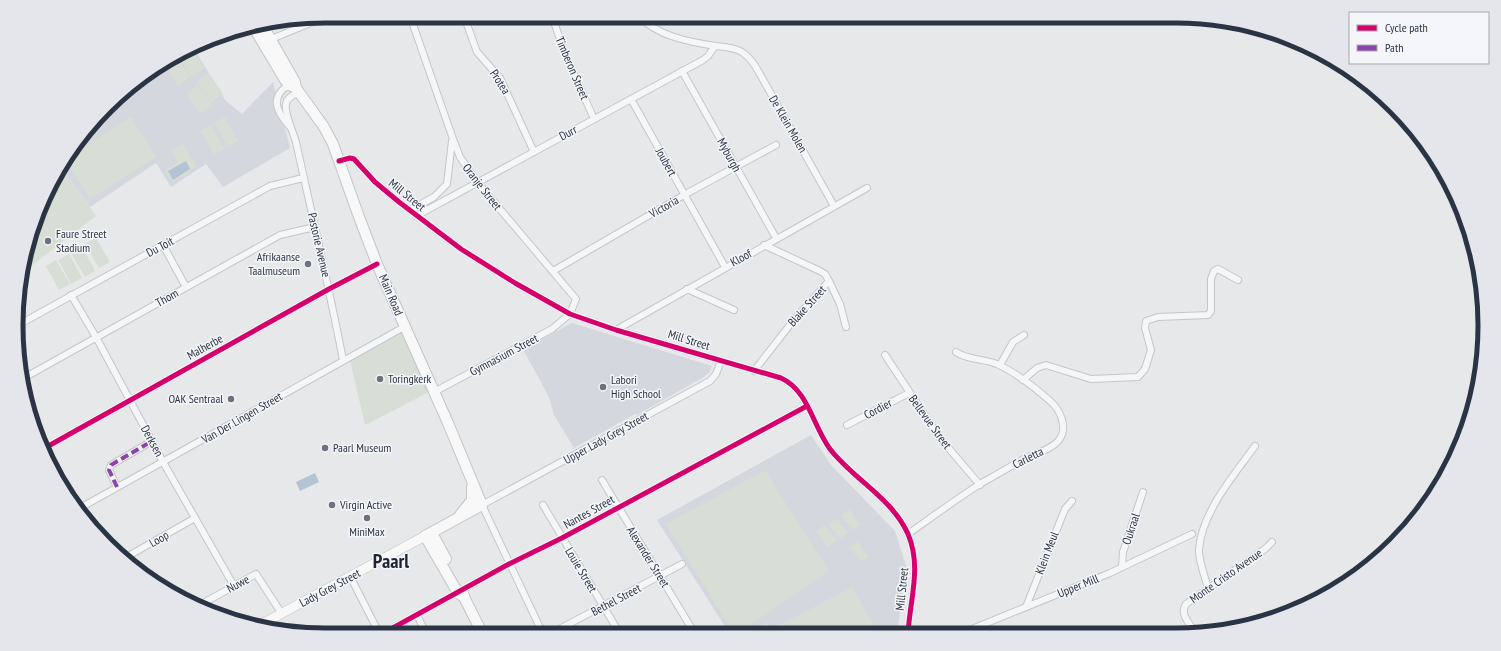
<svg xmlns="http://www.w3.org/2000/svg" width="1501" height="651" font-family="'PT Sans Narrow',sans-serif">
  <style>
    .built { fill: #d4d7dd }
    .green { fill: #d6ded6 }
    .water { fill: #b4c4d5 }
    .lines { fill: none; stroke-linecap: round; stroke-linejoin: round }
    .minor-casing { stroke: #c4c6c8; stroke-width: 8 }
    .secondary-casing { stroke: #c4c6c8; stroke-width: 10 }
    .primary-casing { stroke: #c2c5c8; stroke-width: 12 }
    .minor { stroke: #f5f6f7; stroke-width: 6 }
    .secondary { stroke: #f8f8f8; stroke-width: 9 }
    .primary { stroke: #f8f8f8; stroke-width: 10 }
    .quiet { stroke: #8e44ad; stroke-width: 4; stroke-dasharray: 8 4; stroke-linecap: butt }
    .cycleway-casing { stroke: #f4f6f9; stroke-width: 8 }
    .cycleway { stroke: #d6006c; stroke-width: 5 }
    .poi-dot { fill: #6c737f; stroke: #f4f6f9; stroke-width: 1.5 }
    .labels { text-anchor: middle; stroke-width: 3; stroke-linejoin: round; paint-order: stroke }
    .street-label { font-size: 12px; fill: #2b3445; stroke: #f4f6f9 }
    .poi-label { font-size: 12px; fill: #2b3445; stroke: #f4f6f9; text-anchor: start }
    .town-label { font-size: 20px; font-weight: bold; fill: #1d2536; stroke: #f4f6f9 }
    .rim { fill: none; stroke: #2b3445; stroke-width: 5 }
  </style>
  <rect width="100%" height="100%" fill="#e6e8ea"/>
  <g class="built">
    <polygon points="193,47 225,100 242,114 273,82 290,148 223,187 206,164 171,187 156,163 90,207 61,167 122,93 171,57"/>
    <polygon points="572,323 712,366 709,373 702,378 637,415 635,414 574,448 554,415 549,397 523,349"/>
    <polygon points="811,435 831,465 895,531 906,566 898,627 898,633 724,634 728,631 657,520"/>
  </g>
  <g class="green">
    <polygon points="191,48 204,68 192,77 178,56"/>
    <polygon points="176,56 190,77 178,86 164,65"/>
    <polygon points="209,73 223,94 211,102 197,82"/>
    <polygon points="198,85 213,106 200,114 186,94"/>
    <polygon points="131,117 157,157 90,199 65,161 70,156"/>
    <polygon points="225,117 238,141 228,147 214,123"/>
    <polygon points="211,125 225,149 214,155 200,131"/>
    <polygon points="182,143 197,166 173,182 165,170 178,162 171,151"/>
    <polygon points="61,167 96,216 22,273 22,265 58,171"/>
    <polygon points="96,238 110,262 99,268 85,244"/>
    <polygon points="82,247 95,271 85,277 71,253"/>
    <polygon points="69,254 82,278 71,284 58,260"/>
    <polygon points="56,260 70,284 59,290 46,266"/>
    <polygon points="402,332 429,392 365,425 350,360"/>
    <polygon points="765,470 829,571 737,634 734,634 666,524"/>
    <polygon points="849,509 861,524 853,531 841,516"/>
    <polygon points="836,518 848,533 840,539 828,524"/>
    <polygon points="824,525 837,540 828,547 816,532"/>
    <polygon points="857,541 869,556 861,562 849,547"/>
    <polygon points="852,587 879,633 750,634 767,623 772,629"/>
  </g>
  <g class="water">
    <polygon points="186,161 190,169 173,180 168,171"/>
    <polygon points="315,473 319,482 300,491 296,482"/>
  </g>
  <g class="lines">
    <defs>
      <g id="minor">
        <polyline points="410,16 453,139 460,157 477,182 576,299 570,314 552,329 434,392"/>
        <polyline points="464,16 477,52 500,78 534,152"/>
        <polyline points="552,16 564,51 594,119"/>
        <path d="M639,16C657,36 689,42 716,46C725,47 734,47 742,52C751,58 756,67 761,76L834,206"/>
        <polyline points="269,40 327,16"/>
        <polyline points="682,71 776,238"/>
        <path d="M299,92C294,95 287,97 286,104C284,112 293,132 296,142C312,215 329,287 343,360"/>
        <polyline points="631,99 725,267"/>
        <path d="M290,127C276,111 269,97 290,84"/>
        <path d="M339,161L350,158L354,159L375,182L399,202L461,249L515,283L570,314L616,330L781,378C808,390 813,426 830,449C853,479 892,498 908,534C922,567 910,599 908,633"/>
        <polyline points="410,210 434,197 447,184 452,141"/>
        <polyline points="416,216 703,60 708,56 715,46"/>
        <polyline points="163,245 186,287"/>
        <polyline points="553,271 684,195 776,145"/>
        <polyline points="829,281 840,304 846,327"/>
        <polyline points="687,289 734,310"/>
        <polyline points="71,295 96,337 163,462 234,586"/>
        <polyline points="20,324 270,186 303,178"/>
        <polyline points="616,330 867,188"/>
        <polyline points="885,355 940,438 980,485"/>
        <polyline points="1000,365 1013,342 1024,335"/>
        <polyline points="754,371 793,321 829,281 825,274 820,271 764,245"/>
        <polyline points="22,379 280,235 315,227"/>
        <polyline points="1023,380 1037,368 1046,365 1091,379 1138,377 1145,369 1151,350 1145,328 1146,321 1158,317 1208,315 1211,311 1211,279 1214,271 1218,269 1238,280"/>
        <polyline points="847,425 909,393"/>
        <polyline points="43,449 329,289 377,264"/>
        <polyline points="602,480 695,634"/>
        <polyline points="117,487 109,470 111,465 152,441"/>
        <polyline points="543,505 620,634"/>
        <polyline points="80,508 404,327"/>
        <path d="M908,534C932,517 955,500 980,484C994,476 1008,468 1022,460C1034,454 1051,450 1059,440C1069,427 1059,408 1049,400C1034,387 1016,373 999,365C985,358 969,361 956,352"/>
        <polyline points="123,559 195,518"/>
        <polyline points="1122,566 1123,552 1143,492"/>
        <polyline points="350,576 380,635"/>
        <path d="M1208,588C1205,577 1198,559 1199,549C1202,512 1234,475 1255,446"/>
        <polyline points="198,606 256,574 282,614"/>
        <polyline points="1026,607 1065,509 1072,501"/>
        <polyline points="417,615 427,635"/>
        <path d="M1195,632C1190,624 1179,614 1186,604L1265,549L1272,542"/>
        <polyline points="962,633 1110,573 1192,534"/>
        <polyline points="543,634 482,505 710,381 716,374 721,361"/>
        <polyline points="550,634 682,564"/>
        <polyline points="380,635 509,564 562,538 807,406"/>
      </g>
      <polyline id="secondary" points="262,624 425,536"/>
      <g id="primary">
        <polyline points="263,26 295,82 296,88 324,127 333,144 359,217 377,264 448,423 482,505 425,536 458,593 464,597"/>
        <polyline points="254,28 285,80 289,85 296,88"/>
        <polyline points="460,515 472,500 472,487"/>
        <polyline points="432,533 446,559"/>
        <polyline points="463,591 464,597 483,635"/>
      </g>
    </defs>
    <use href="#minor" class="minor-casing"/>
    <use href="#secondary" class="secondary-casing"/>
    <use href="#primary" class="primary-casing"/>
    <use href="#minor" class="minor"/>
    <use href="#secondary" class="secondary"/>
    <use href="#primary" class="primary"/>
    <polyline class="quiet" points="117,487 109,470 111,465 152,441"/>
    <defs>
      <g id="cycleway">
        <path d="M339,161L350,158L354,159L375,182L399,202L461,249L515,283L570,314L616,330L781,378C808,390 813,426 830,449C853,479 892,498 908,534C922,567 910,599 908,633"/>
        <polyline points="43,449 329,289 377,264"/>
        <polyline points="380,635 509,564 562,538 807,406"/>
      </g>
    </defs>
    <use href="#cycleway" class="cycleway-casing"/>
    <use href="#cycleway" class="cycleway"/>
  </g>
  <g class="poi-dot">
    <circle cx="48" cy="241" r="4"/>
    <circle cx="308" cy="264" r="4"/>
    <circle cx="380" cy="379" r="4"/>
    <circle cx="603" cy="387" r="4"/>
    <circle cx="231" cy="399" r="4"/>
    <circle cx="325" cy="448" r="4"/>
    <circle cx="332" cy="505" r="4"/>
    <circle cx="367" cy="518" r="4"/>
  </g>
  <g class="labels">
    <g class="street-label">
      <text transform="translate(572 68) rotate(67)" y="4">Timberon Street</text>
      <text transform="translate(500 82) rotate(57)" y="4">Protea</text>
      <text transform="translate(788 124) rotate(60)" y="4">De Klein Molen</text>
      <text transform="translate(568 133) rotate(-28)" y="4">Durr</text>
      <text transform="translate(729 155) rotate(61)" y="4">Myburgh</text>
      <text transform="translate(666 162) rotate(61)" y="4">Joubert</text>
      <text transform="translate(482 187) rotate(52)" y="4">Oranje Street</text>
      <text transform="translate(407 195) rotate(39)" y="4">Mill Street</text>
      <text transform="translate(664 207) rotate(-30)" y="4">Victoria</text>
      <text transform="translate(319 245) rotate(77)" y="4">Pastorie Avenue</text>
      <text transform="translate(160 247) rotate(-28)" y="4">Du Toit</text>
      <text transform="translate(741 258) rotate(-29)" y="4">Kloof</text>
      <text transform="translate(391 295) rotate(67)" y="4">Main Road</text>
      <text transform="translate(167 298) rotate(-29)" y="4">Thom</text>
      <text transform="translate(807 306) rotate(-48)" y="4">Blake Street</text>
      <text transform="translate(689 340) rotate(17)" y="4">Mill Street</text>
      <text transform="translate(205 347) rotate(-29)" y="4">Malherbe</text>
      <text transform="translate(504 355) rotate(-28)" y="4">Gymnasium Street</text>
      <text transform="translate(878 409) rotate(-28)" y="4">Cordier</text>
      <text transform="translate(242 418) rotate(-30)" y="4">Van Der Lingen Street</text>
      <text transform="translate(930 422) rotate(54)" y="4">Bellevue Street</text>
      <text transform="translate(606 438) rotate(-29)" y="4">Upper Lady Grey Street</text>
      <text transform="translate(152 441) rotate(61)" y="4">Derksen</text>
      <text transform="translate(1028 458) rotate(-27)" y="4">Carletta</text>
      <text transform="translate(589 512) rotate(-29)" y="4">Nantes Street</text>
      <text transform="translate(1131 529) rotate(-72)" y="4">Oukraal</text>
      <text transform="translate(159 539) rotate(-30)" y="4">Loop</text>
      <text transform="translate(1047 553) rotate(-69)" y="4">Klein Meul</text>
      <text transform="translate(648 557) rotate(58)" y="4">Alexander Street</text>
      <text transform="translate(581 570) rotate(59)" y="4">Louie Street</text>
      <text transform="translate(1226 576) rotate(-35)" y="4">Monte Cristo Avenue</text>
      <text transform="translate(238 584) rotate(-28)" y="4">Nuwe</text>
      <text transform="translate(1078 586) rotate(-22)" y="4">Upper Mill</text>
      <text transform="translate(330 588) rotate(-28)" y="4">Lady Grey Street</text>
      <text transform="translate(902 589) rotate(-84)" y="4">Mill Street</text>
      <text transform="translate(616 600) rotate(-28)" y="4">Bethel Street</text>
    </g>
    <g class="poi-label">
      <text x="56" y="238">Faure Street<tspan x="56" dy="14">Stadium</tspan></text>
      <text x="300" y="261" text-anchor="end">Afrikaanse<tspan x="300" dy="14">Taalmuseum</tspan></text>
      <text x="388" y="383">Toringkerk</text>
      <text x="611" y="384">Labori<tspan x="611" dy="14">High School</tspan></text>
      <text x="223" y="403" text-anchor="end">OAK Sentraal</text>
      <text x="333" y="452">Paarl Museum</text>
      <text x="340" y="509">Virgin Active</text>
      <text x="367" y="536" text-anchor="middle">MiniMax</text>
    </g>
    <g class="town-label">
      <text x="391" y="568">Paarl</text>
    </g>
  </g>
  <path d="M0 0H1501V651H0ZM325 23H1176A302 302 0 0 1 1478 325V326A302 302 0 0 1 1176 628H325A302 302 0 0 1 23 326V325A302 302 0 0 1 325 23Z" fill="#e4e6eb" fill-rule="evenodd"/>
  <path class="rim" d="M325 23H1176A302 302 0 0 1 1478 325V326A302 302 0 0 1 1176 628H325A302 302 0 0 1 23 326V325A302 302 0 0 1 325 23Z"/>
  <rect x="1349" y="12" width="140" height="52" fill="#f4f6f9" stroke="#a4a8b1"/>
  <rect x="1357" y="25" width="20" height="6" fill="#d6006c" stroke="#a4a8b1"/>
  <text x="1385" y="32" font-size="12" fill="#2b3445">Cycle path</text>
  <rect x="1357" y="45" width="20" height="6" fill="#8e44ad" stroke="#a4a8b1"/>
  <text x="1385" y="52" font-size="12" fill="#2b3445">Path</text>
</svg>
